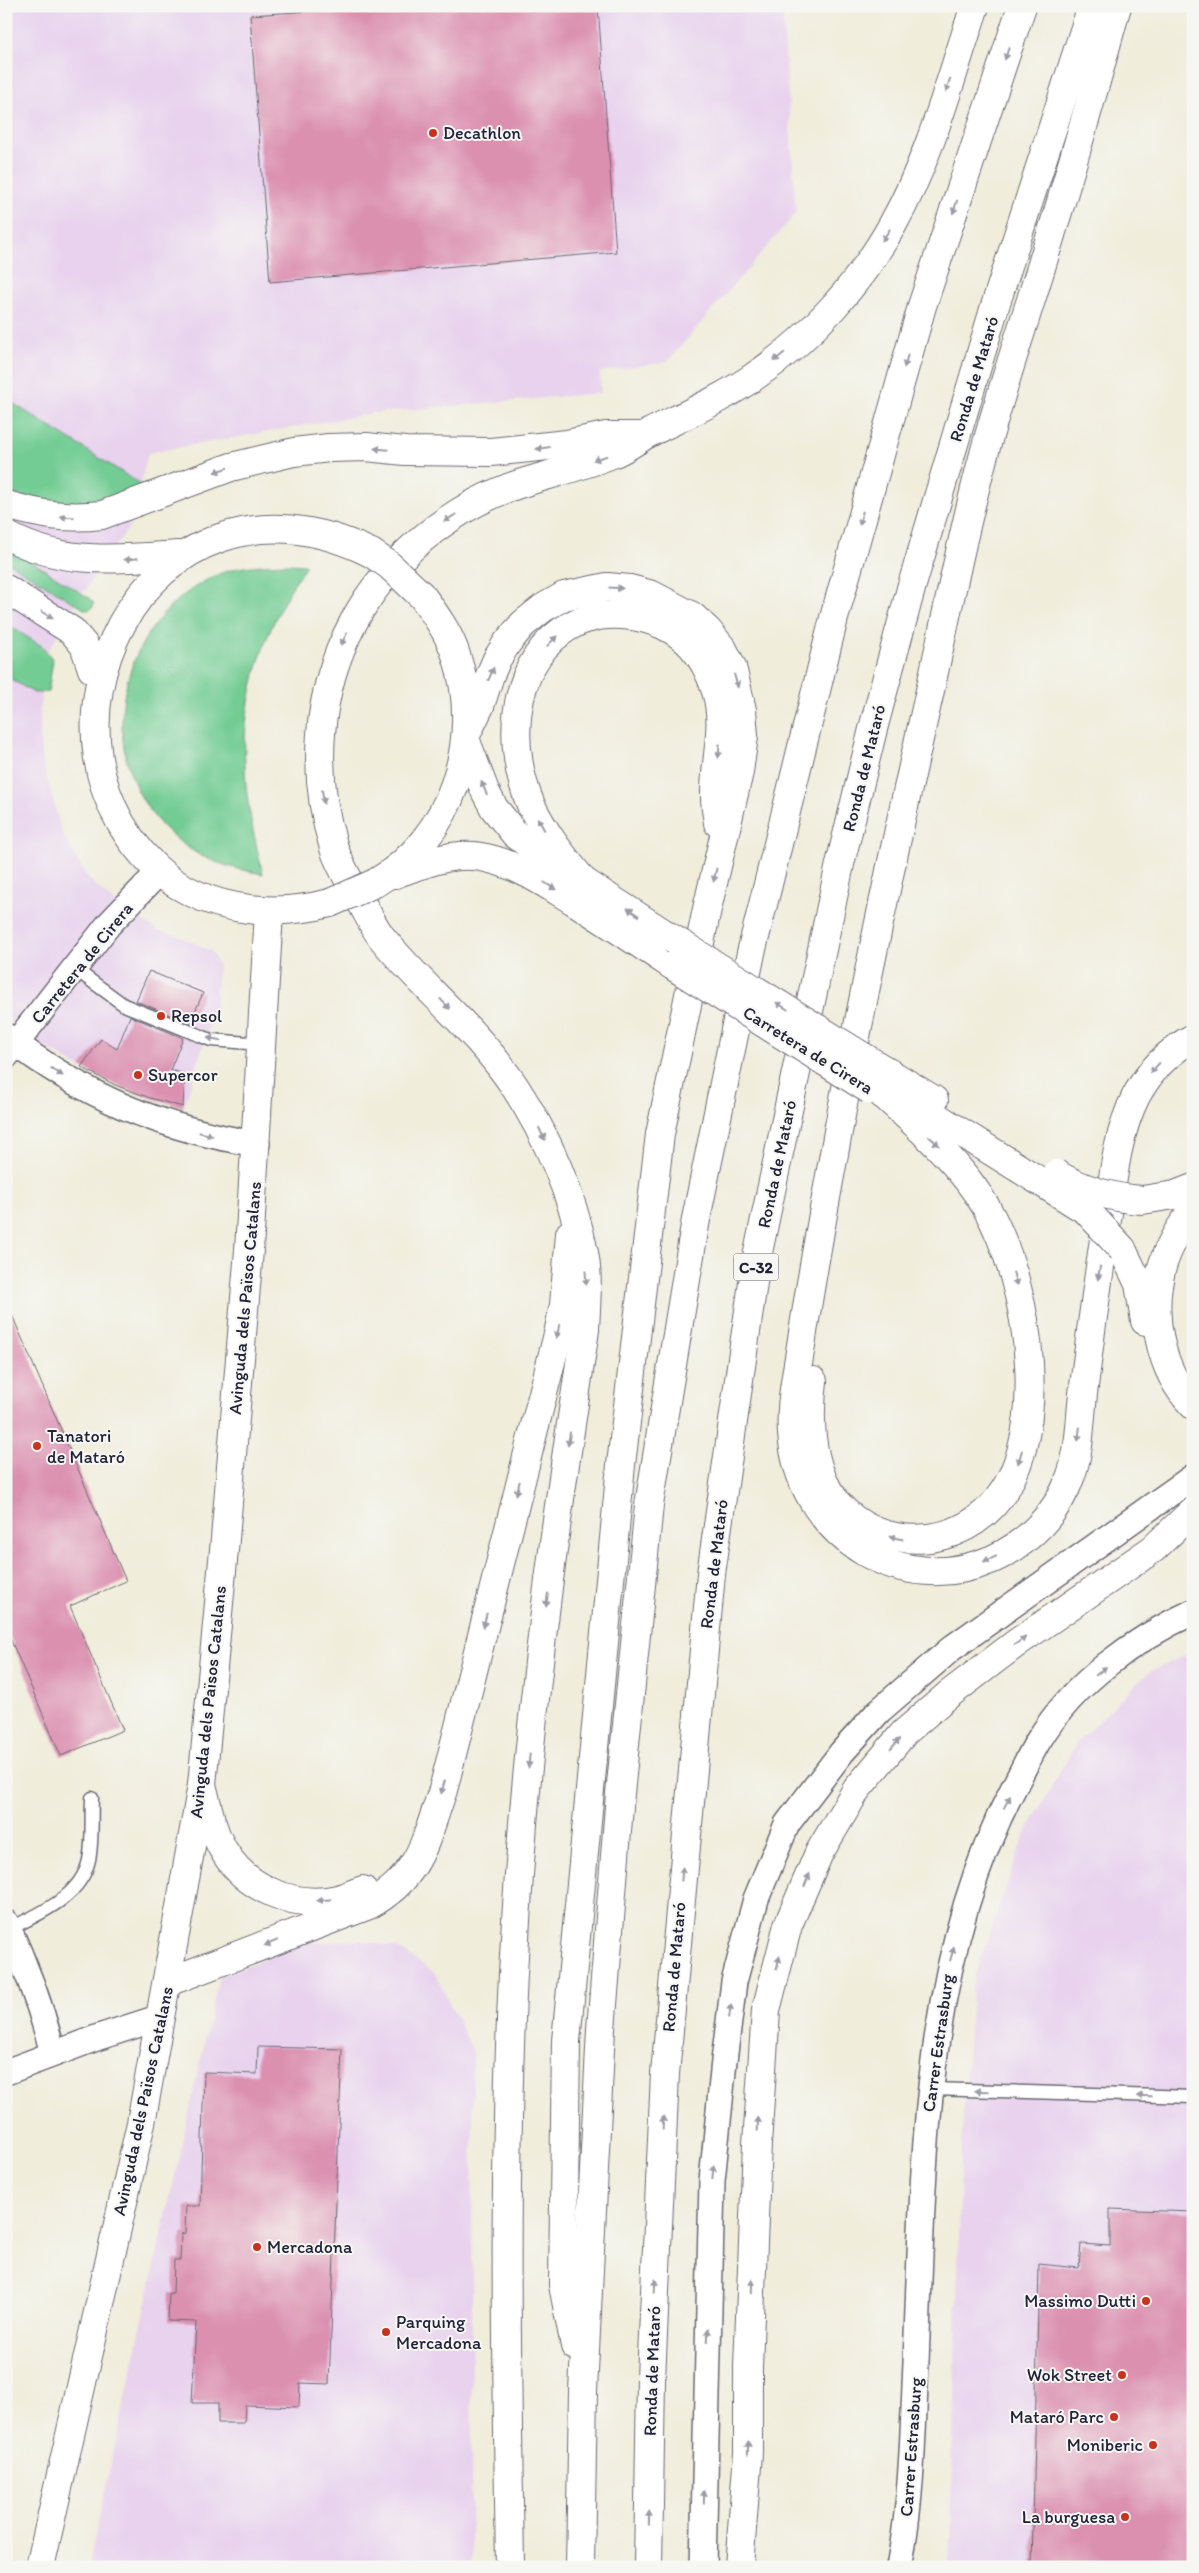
<svg xmlns="http://www.w3.org/2000/svg" width="1199" height="2573" font-family="Itim,sans-serif">
  <style>
    .built { fill: #e8d2ee }
    .green { fill: #72cc93; stroke: #4a7767 }
    .building { fill: #db90b0 }
    .lines { fill: none; stroke-linecap: round; stroke-linejoin: round }
    .service-casing { stroke: #6a6973; stroke-width: 15 }
    .minor-casing { stroke: #6a6973; stroke-width: 28 }
    .tertiary-casing { stroke: #6a6973; stroke-width: 30 }
    .motorway-casing { stroke: #6a6973; stroke-width: 30 }
    .service { stroke: #fff; stroke-width: 12 }
    .minor { stroke: #fff; stroke-width: 25 }
    .tertiary { stroke: #fff; stroke-width: 28 }
    .motorway { stroke: #fff; stroke-width: 28 }
    .tertiary-bridge-casing { stroke: #6a6973; stroke-width: 30; stroke-linecap: butt }
    .tertiary-bridge { stroke: #fff; stroke-width: 28 }
    .oneway { fill: #9c9ca7 }
    .poi-dot { fill: #c8321e; stroke: #f6f6f2; stroke-width: 2 }
    .labels { text-anchor: middle; stroke-width: 4; stroke-linejoin: round; paint-order: stroke }
    .shield { fill: #f6f6f2; stroke: #626272; stroke-width: 1 }
    .shield-label { font-size: 16px; font-weight: bold; fill: #22223b }
    .poi-label { font-size: 18px; fill: #22223b; stroke: #f6f6f2; text-anchor: start }
    .street-label { font-size: 18px; fill: #22223b; stroke: #f6f6f2 }
  </style>
  <rect width="100%" height="100%" fill="#f6f6f2"/>
  <filter id="ink" filterUnits="userSpaceOnUse"><feTurbulence type="fractalNoise" baseFrequency=".02" numOctaves="2"/><feDisplacementMap in="SourceGraphic" scale="10" xChannelSelector="R" yChannelSelector="G"/><feConvolveMatrix kernelMatrix="1 2 1 2 8 2 1 2 1" color-interpolation-filters="sRGB"/></filter>
  <filter id="wash" filterUnits="userSpaceOnUse"><feTurbulence type="fractalNoise" baseFrequency=".0096" numOctaves="4" result="noise"/><feDisplacementMap in="SourceGraphic" scale="20" xChannelSelector="R" yChannelSelector="G"/><feGaussianBlur stdDeviation="1.12" result="paint"/><feColorMatrix in="noise" values="0 0 0 0 0 0 0 0 0 0 0 0 0 0 0 0 0 1.4 0 .05"/><feComposite in="paint" operator="in"/></filter>
  <g filter="url(#wash)">
    <rect width="100%" height="100%" fill="#f0eddb"/>
    <g class="built">
      <polygon points="6,6 782,6 796,213 667,362 600,372 601,393 374,413 148,453 131,524 78,600 48,651 40,706 41,756 62,833 87,877 120,908 157,930 179,936 212,952 218,965 215,1007 184,1107 114,1084 81,1068 33,1040 6,1018"/>
      <polygon points="1193,1652 1193,2567 949,2567 962,2131 973,1981 1024,1836 1077,1742 1149,1672"/>
      <polygon points="362,1940 397,1948 434,1972 473,2051 471,2564 464,2567 88,2567 219,1977 305,1943"/>
    </g>
    <g class="green">
      <polygon points="6,399 150,490 104,505 66,508 6,492"/>
      <polygon points="6,545 89,598 93,602 93,607 89,610 84,609 6,561"/>
      <path d="M286,564L306,565C265,625 241,696 245,769C246,804 255,840 263,874C241,870 218,865 198,854C85,788 103,625 219,574C240,565 264,565 286,564Z"/>
      <polygon points="6,624 42,646 53,660 48,692 34,693 6,676"/>
    </g>
    <g id="blocks">
      <g class="building">
        <polygon points="391,6 598,6 616,252 270,282 250,15"/>
        <polygon points="149,971 203,993 190,1023 136,1001"/>
        <polygon points="130,1016 183,1038 170,1070 185,1074 183,1107 150,1098 115,1085 81,1067 101,1039 117,1049"/>
        <polygon points="6,1301 126,1581 70,1606 123,1730 61,1756 6,1629"/>
        <polygon points="258,2047 342,2049 329,2384 300,2383 299,2407 245,2405 244,2423 218,2423 218,2403 192,2403 196,2322 168,2321 169,2293 173,2293 174,2260 180,2260 181,2234 185,2233 186,2206 200,2206 204,2072 257,2074"/>
        <polygon points="1110,2209 1193,2212 1193,2567 1032,2567 1039,2264 1079,2268 1081,2244 1110,2246"/>
      </g>
    </g>
  </g>
  <g filter="url(#ink)">
    <use href="#blocks" fill-opacity="0" stroke="#6a6973" stroke-width="1"/>
    <g class="lines">
      <defs>
        <g id="service">
          <polyline points="75,969 124,1005 211,1040 263,1044"/>
          <path d="M9,1929C39,1914 81,1897 89,1860C93,1841 91,1818 92,1798"/>
          <polyline points="931,2089 1193,2097"/>
        </g>
        <g id="minor">
          <path d="M6,1036C83,1096 161,1129 257,1144"/>
          <polyline points="6,1056 109,924 159,872"/>
          <path d="M6,1923C26,1966 42,2009 53,2054"/>
          <polyline points="6,2072 99,2037 161,2017"/>
          <polyline points="703,2567 712,2181 724,2061 734,1982 756,1899 787,1824 842,1752 879,1711 952,1648 1193,1477"/>
          <path d="M899,2567C912,2500 913,2430 916,2362C924,2169 921,1965 1013,1789C1022,1772 1030,1754 1040,1738C1075,1682 1134,1639 1193,1612"/>
        </g>
        <g id="tertiary">
          <path d="M6,535C62,566 118,559 178,555"/>
          <polyline points="6,589 72,631 84,645 92,669"/>
          <polyline points="466,741 485,791 494,808 515,834 541,854 673,939"/>
          <path d="M395,874C422,864 452,852 481,857C516,863 544,883 574,901C607,922 640,944 673,966"/>
          <path d="M375,883C453,838 484,738 456,655C449,633 435,614 422,596"/>
          <path d="M330,903C275,917 218,912 170,880C0,746 144,441 371,553"/>
          <polyline points="883,1069 934,1100"/>
          <polyline points="883,1095 908,1102 935,1116 1036,1179"/>
          <polyline points="1142,1200 1175,1195 1193,1188"/>
          <path d="M1193,1210C1180,1227 1168,1246 1162,1267C1149,1313 1159,1370 1193,1405"/>
          <polyline points="1122,1249 1139,1284 1145,1321"/>
          <polyline points="40,2567 141,2123 202,1785 225,1539 249,1250 269,912"/>
        </g>
        <g id="motorway">
          <path d="M1117,6C1091,101 1064,194 1035,287C1021,332 1006,377 993,422C967,511 949,604 929,695C895,844 863,992 836,1143C824,1208 812,1273 802,1339C797,1373 788,1409 793,1443C806,1539 903,1598 993,1559C1028,1543 1059,1512 1071,1475C1080,1450 1080,1421 1083,1394C1090,1336 1098,1278 1107,1220C1113,1178 1117,1134 1136,1096C1149,1072 1169,1051 1193,1038"/>
          <path d="M6,505C42,515 65,519 102,515L231,467L294,452L329,448L366,447L405,451L491,452L567,444L606,436H642"/>
          <polyline points="466,735 480,706 490,675 497,659 507,643 523,624 543,608 564,596 607,587 630,589 652,595 692,616 708,631 723,649 732,667 742,710 744,736 739,772 707,909 660,1134 621,1465 566,2041 563,2285 575,2346"/>
          <path d="M580,877C561,854 544,832 531,805C507,750 509,669 562,631C599,604 660,612 691,645C703,658 711,675 716,691C727,726 714,762 715,797C715,806 717,815 718,823"/>
          <path d="M813,1381C809,1414 809,1448 823,1480C851,1544 935,1557 985,1513C1058,1449 1029,1281 986,1207C960,1163 922,1130 885,1096"/>
          <path d="M202,1785C208,1807 212,1832 224,1851C246,1889 295,1909 337,1899C346,1897 354,1893 363,1890"/>
          <path d="M168,1982L369,1905C420,1877 425,1841 443,1790L558,1334L564,1305L570,1234"/>
          <path d="M510,2567C507,2369 503,2172 513,1975C521,1809 539,1643 563,1478C570,1429 578,1380 585,1330C586,1305 589,1278 584,1253C573,1196 547,1136 515,1087C478,1031 425,990 383,939C374,928 368,914 361,902C352,885 340,867 334,848C311,774 316,692 353,623C386,559 454,505 522,483C551,474 583,466 612,454C625,449 637,440 649,433C685,415 722,399 755,376C811,338 861,282 893,224C931,156 950,79 975,6"/>
          <polyline points="580,2567 583,2391 601,2029 620,1794 649,1505 696,1219 751,953 834,618 922,306 1022,6"/>
          <polyline points="648,2567 651,2378 665,2074 711,1574 756,1262 840,864 874,725 912,585 995,306 1092,6"/>
          <polyline points="739,2567 748,2453 748,2366 757,2144 766,2010 788,1925 819,1853 857,1789 904,1733 948,1695 1018,1642 1153,1549 1193,1511"/>
        </g>
      </defs>
      <use href="#service" class="service-casing"/>
      <use href="#minor" class="minor-casing"/>
      <use href="#tertiary" class="tertiary-casing"/>
      <use href="#motorway" class="motorway-casing"/>
      <use href="#service" class="service"/>
      <use href="#minor" class="minor"/>
      <use href="#tertiary" class="tertiary"/>
      <use href="#motorway" class="motorway"/>
      <defs>
        <g id="tertiary-bridge">
          <polyline points="371,553 389,565 422,596"/>
          <polyline points="330,903 375,883"/>
          <polyline points="673,939 883,1069"/>
          <polyline points="673,966 870,1090"/>
          <path d="M1056,1174C1084,1190 1111,1198 1142,1200"/>
          <polyline points="1036,1179 1087,1211 1122,1249"/>
        </g>
      </defs>
      <use href="#tertiary-bridge" class="tertiary-bridge-casing"/>
      <use href="#tertiary-bridge" class="tertiary-bridge"/>
    </g>
    <defs><path id="oneway-solid" d="M-6-.8H1V-3.2L6.5 0L1 3.2V.8H-6Z" transform="scale(1.25)"/></defs>
    <g class="oneway">
      <use href="#oneway-solid" transform="translate(1007 53) rotate(108)"/>
      <use href="#oneway-solid" transform="translate(948 85) rotate(108)"/>
      <use href="#oneway-solid" transform="translate(955 207) rotate(108)"/>
      <use href="#oneway-solid" transform="translate(886 235) rotate(123)"/>
      <use href="#oneway-solid" transform="translate(779 357) rotate(141)"/>
      <use href="#oneway-solid" transform="translate(906 361) rotate(106)"/>
      <use href="#oneway-solid" transform="translate(543 448) rotate(172)"/>
      <use href="#oneway-solid" transform="translate(381 449) rotate(-175)"/>
      <use href="#oneway-solid" transform="translate(600 458) rotate(162)"/>
      <use href="#oneway-solid" transform="translate(221 470) rotate(161)"/>
      <use href="#oneway-solid" transform="translate(67 517) rotate(-178)"/>
      <use href="#oneway-solid" transform="translate(450 518) rotate(148)"/>
      <use href="#oneway-solid" transform="translate(861 518) rotate(105)"/>
      <use href="#oneway-solid" transform="translate(131 559) rotate(174)"/>
      <use href="#oneway-solid" transform="translate(616 588) rotate(4)"/>
      <use href="#oneway-solid" transform="translate(47 615) rotate(32)"/>
      <use href="#oneway-solid" transform="translate(344 639) rotate(116)"/>
      <use href="#oneway-solid" transform="translate(552 641) rotate(-46)"/>
      <use href="#oneway-solid" transform="translate(491 674) rotate(-67)"/>
      <use href="#oneway-solid" transform="translate(736 681) rotate(74)"/>
      <use href="#oneway-solid" transform="translate(719 751) rotate(95)"/>
      <use href="#oneway-solid" transform="translate(484 788) rotate(-113)"/>
      <use href="#oneway-solid" transform="translate(323 797) rotate(82)"/>
      <use href="#oneway-solid" transform="translate(541 824) rotate(-119)"/>
      <use href="#oneway-solid" transform="translate(715 875) rotate(103)"/>
      <use href="#oneway-solid" transform="translate(550 886) rotate(32)"/>
      <use href="#oneway-solid" transform="translate(633 912) rotate(-146)"/>
      <use href="#oneway-solid" transform="translate(445 1004) rotate(47)"/>
      <use href="#oneway-solid" transform="translate(782 1006) rotate(-148)"/>
      <use href="#oneway-solid" transform="translate(214 1039) rotate(-170)"/>
      <use href="#oneway-solid" transform="translate(1155 1068) rotate(131)"/>
      <use href="#oneway-solid" transform="translate(57 1072) rotate(33)"/>
      <use href="#oneway-solid" transform="translate(206 1134) rotate(14)"/>
      <use href="#oneway-solid" transform="translate(542 1134) rotate(64)"/>
      <use href="#oneway-solid" transform="translate(934 1141) rotate(42)"/>
      <use href="#oneway-solid" transform="translate(1099 1273) rotate(99)"/>
      <use href="#oneway-solid" transform="translate(586 1278) rotate(86)"/>
      <use href="#oneway-solid" transform="translate(1015 1279) rotate(75)"/>
      <use href="#oneway-solid" transform="translate(558 1331) rotate(102)"/>
      <use href="#oneway-solid" transform="translate(1079 1434) rotate(97)"/>
      <use href="#oneway-solid" transform="translate(569 1439) rotate(99)"/>
      <use href="#oneway-solid" transform="translate(1020 1457) rotate(106)"/>
      <use href="#oneway-solid" transform="translate(518 1488) rotate(104)"/>
      <use href="#oneway-solid" transform="translate(896 1538) rotate(-169)"/>
      <use href="#oneway-solid" transform="translate(990 1559) rotate(158)"/>
      <use href="#oneway-solid" transform="translate(547 1600) rotate(98)"/>
      <use href="#oneway-solid" transform="translate(485 1620) rotate(104)"/>
      <use href="#oneway-solid" transform="translate(1020 1641) rotate(-35)"/>
      <use href="#oneway-solid" transform="translate(1101 1671) rotate(-39)"/>
      <use href="#oneway-solid" transform="translate(895 1744) rotate(-50)"/>
      <use href="#oneway-solid" transform="translate(529 1761) rotate(96)"/>
      <use href="#oneway-solid" transform="translate(443 1787) rotate(106)"/>
      <use href="#oneway-solid" transform="translate(1007 1802) rotate(-62)"/>
      <use href="#oneway-solid" transform="translate(682 1874) rotate(-85)"/>
      <use href="#oneway-solid" transform="translate(807 1880) rotate(-67)"/>
      <use href="#oneway-solid" transform="translate(324 1900) rotate(174)"/>
      <use href="#oneway-solid" transform="translate(271 1943) rotate(158)"/>
      <use href="#oneway-solid" transform="translate(952 1954) rotate(-74)"/>
      <use href="#oneway-solid" transform="translate(778 1963) rotate(-76)"/>
      <use href="#oneway-solid" transform="translate(730 2011) rotate(-83)"/>
      <use href="#oneway-solid" transform="translate(982 2091) rotate(-178)"/>
      <use href="#oneway-solid" transform="translate(1144 2096) rotate(-179)"/>
      <use href="#oneway-solid" transform="translate(663 2123) rotate(-87)"/>
      <use href="#oneway-solid" transform="translate(758 2124) rotate(-87)"/>
      <use href="#oneway-solid" transform="translate(713 2172) rotate(-84)"/>
      <use href="#oneway-solid" transform="translate(655 2286) rotate(-87)"/>
      <use href="#oneway-solid" transform="translate(752 2286) rotate(-88)"/>
      <use href="#oneway-solid" transform="translate(708 2335) rotate(-88)"/>
      <use href="#oneway-solid" transform="translate(748 2448) rotate(-89)"/>
      <use href="#oneway-solid" transform="translate(704 2497) rotate(-89)"/>
      <use href="#oneway-solid" transform="translate(649 2518) rotate(-89)"/>
    </g>
  </g>
  <g class="poi-dot">
    <circle cx="433" cy="133" r="5"/>
    <circle cx="161" cy="1016" r="5"/>
    <circle cx="138" cy="1075" r="5"/>
    <circle cx="37" cy="1446" r="5"/>
    <circle cx="257" cy="2247" r="5"/>
    <circle cx="1146" cy="2301" r="5"/>
    <circle cx="386" cy="2332" r="5"/>
    <circle cx="1122" cy="2375" r="5"/>
    <circle cx="1114" cy="2417" r="5"/>
    <circle cx="1153" cy="2445" r="5"/>
    <circle cx="1125" cy="2517" r="5"/>
  </g>
  <g class="labels">
    <rect class="shield" x="733.5" y="1253.5" width="45" height="27" rx="4"/>
    <g class="shield-label">
      <text x="756" y="1273">C-32</text>
    </g>
    <g class="poi-label">
      <text x="443" y="139">Decathlon</text>
      <text x="171" y="1022">Repsol</text>
      <text x="148" y="1081">Supercor</text>
      <text x="47" y="1442">Tanatori<tspan x="47" dy="21">de Mataró</tspan></text>
      <text x="267" y="2253">Mercadona</text>
      <text x="1136" y="2307" text-anchor="end">Massimo Dutti</text>
      <text x="396" y="2328">Parquing<tspan x="396" dy="21">Mercadona</tspan></text>
      <text x="1112" y="2381" text-anchor="end">Wok Street</text>
      <text x="1104" y="2423" text-anchor="end">Mataró Parc</text>
      <text x="1143" y="2451" text-anchor="end">Moniberic</text>
      <text x="1115" y="2523" text-anchor="end">La burguesa</text>
    </g>
    <g class="street-label">
      <text transform="translate(974 379) rotate(-73)" y="6">Ronda de Mataró</text>
      <text transform="translate(864 768) rotate(-76)" y="6">Ronda de Mataró</text>
      <text transform="translate(82 963) rotate(-51)" y="6">Carretera de Cirera</text>
      <text transform="translate(808 1050) rotate(32)" y="6">Carretera de Cirera</text>
      <text transform="translate(777 1164) rotate(-78)" y="6">Ronda de Mataró</text>
      <text transform="translate(245 1298) rotate(-85)" y="6">Avinguda dels Països Catalans</text>
      <text transform="translate(714 1564) rotate(-83)" y="6">Ronda de Mataró</text>
      <text transform="translate(208 1702) rotate(-84)" y="6">Avinguda dels Països Catalans</text>
      <text transform="translate(674 1967) rotate(-85)" y="6">Ronda de Mataró</text>
      <text transform="translate(938 2043) rotate(-82)" y="6">Carrer Estrasburg</text>
      <text transform="translate(143 2101) rotate(-78)" y="6">Avinguda dels Països Catalans</text>
      <text transform="translate(652 2371) rotate(-88)" y="6">Ronda de Mataró</text>
      <text transform="translate(911 2447) rotate(-86)" y="6">Carrer Estrasburg</text>
    </g>
  </g>
  <rect width="1199" height="2573" fill="none" stroke="#f6f6f2" stroke-width="25"/>
</svg>
